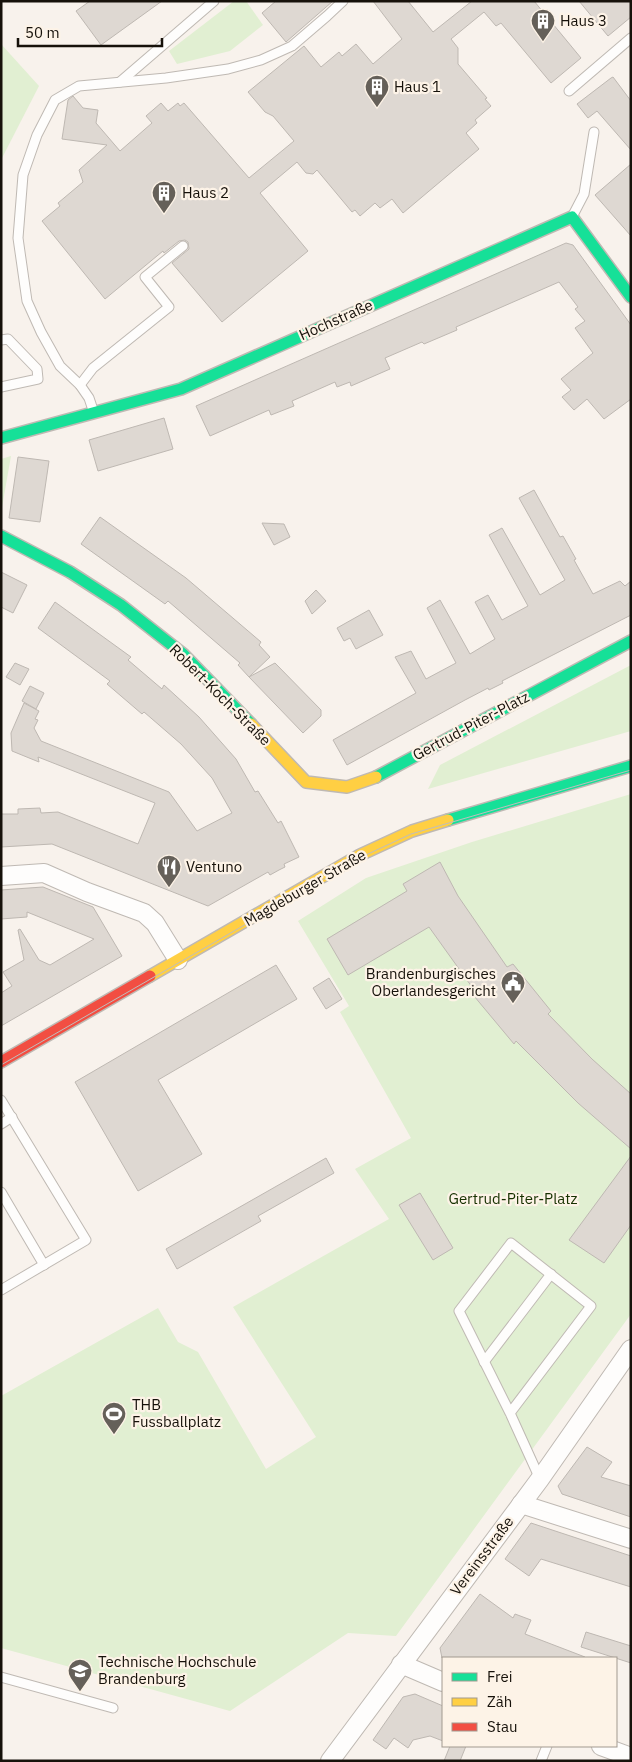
<svg xmlns="http://www.w3.org/2000/svg" width="632" height="1762" font-family="'IBM Plex Sans',sans-serif">
  <style>
    .green { fill: #e1efd2 }
    .building { fill: #ded8d2; stroke: #beb8b2 }
    .lines { fill: none; stroke-linecap: round; stroke-linejoin: round }
    .lane-casing { stroke: #bfb9b3; stroke-width: 11 }
    .street-casing { stroke: #bfb9b3; stroke-width: 20 }
    .fast-casing { stroke: #bfb9b3; stroke-width: 14 }
    .slow-casing { stroke: #bfb9b3; stroke-width: 14 }
    .jam-casing { stroke: #bfb9b3; stroke-width: 14 }
    .lane { stroke: #fefdfc; stroke-width: 9 }
    .street { stroke: #fefdfc; stroke-width: 18 }
    .fast { stroke: #16e098; stroke-width: 11 }
    .slow { stroke: #ffcf43; stroke-width: 11 }
    .jam { stroke: #f24e42; stroke-width: 11 }
    .tram { stroke: #bfbdbc; stroke-width: 1 }
    .labels { text-anchor: middle; stroke-width: 4.5; stroke-linejoin: round; paint-order: stroke }
    .poi-label { font-size: 15px; fill: #16110a; stroke: #fdf3e7; text-anchor: start }
    .street-label { font-size: 15px; fill: #16110a; stroke: #fdf3e7 }
    .park-label { font-size: 15px; fill: #173100; stroke: #fdf3e7 }
  </style>
  <rect width="100%" height="100%" fill="#f8f2ec"/>
  <g class="green">
    <polygon points="234,1 246,1 263,25 230,51 177,64 169,51"/>
    <polygon points="1,44 39,86 1,160"/>
    <polygon points="11,456 1,513 1,459"/>
    <polygon points="631,665 631,731 428,789 440,765"/>
    <polygon points="631,794 631,1314 396,1636 348,1633 230,1711 1,1648 1,1396 158,1308 178,1342 198,1352 266,1469 316,1437 233,1307 389,1219 355,1169 411,1138 340,1012 349,1006 298,921 366,878 472,842"/>
  </g>
  <g class="building">
    <polygon points="90,1 162,1 101,45 76,11"/>
    <polygon points="276,1 333,1 286,42 262,13"/>
    <polygon points="373,1 408,1 433,32 472,1 534,1 581,58 551,83 501,23 496,26 484,12 451,39 458,48 458,64 487,98 485,99 491,106 475,120 477,123 466,133 479,149 403,213 392,199 380,208 375,203 360,216 355,210 352,212 317,170 313,174 306,173 297,162 260,193 308,251 222,322 172,263 189,249 188,242 185,240 179,241 164,253 163,251 105,299 42,221 60,206 58,203 83,182 79,170 107,145 62,139 68,100 73,96 83,108 98,110 96,123 120,151 152,123 146,116 161,103 168,111 178,103 180,106 184,103 249,178 294,141 273,116 265,112 248,92 304,46 321,67 339,52 342,56 356,44 373,64 402,39"/>
    <polygon points="579,1 631,1 631,17 608,36"/>
    <polygon points="613,77 631,101 631,150 597,111 588,118 577,104 611,78"/>
    <polygon points="631,164 631,236 595,195"/>
    <polygon points="566,243 573,245 631,325 631,399 604,419 587,399 574,410 562,397 571,390 561,379 593,353 575,328 585,321 575,309 578,307 559,282 456,327 457,330 424,344 422,342 385,358 390,369 351,386 350,382 337,387 335,382 292,401 294,406 271,415 269,410 210,436 196,406"/>
    <polygon points="164,418 173,449 98,471 89,440"/>
    <polygon points="18,457 49,461 40,522 9,518"/>
    <polygon points="534,490 560,537 563,536 576,559 574,560 593,594 620,581 625,586 631,581 631,615 502,681 503,683 489,690 488,688 465,700 347,765 333,740 416,693 395,657 411,651 426,679 456,663 427,608 440,600 470,654 495,639 475,602 488,595 502,620 528,606 489,535 502,528 540,595 565,580 519,498"/>
    <polygon points="100,517 186,578 261,642 259,645 270,657 249,677 238,665 240,663 168,601 165,604 81,544"/>
    <polygon points="262,523 284,524 290,537 274,545"/>
    <polygon points="1,572 27,585 13,613 1,607"/>
    <polygon points="316,590 326,601 312,614 305,601"/>
    <polygon points="55,602 131,657 128,660 162,689 164,685 199,717 236,759 255,792 258,791 278,823 281,821 299,857 284,864 285,867 279,870 270,875 268,872 208,906 52,844 1,847 1,814 18,814 18,809 40,808 41,813 58,812 138,844 155,803 38,757 39,762 12,751 11,733 24,703 39,711 35,719 38,720 34,728 41,741 169,792 197,831 232,813 212,778 181,744 144,712 142,714 107,684 110,681 38,628"/>
    <polygon points="369,610 383,635 356,649 350,638 344,641 337,628"/>
    <polygon points="15,663 29,669 20,685 6,677"/>
    <polygon points="275,663 321,710 321,716 303,733 249,677"/>
    <polygon points="30,686 44,693 36,709 22,701"/>
    <polygon points="440,862 458,896 507,967 513,964 551,1011 548,1014 592,1059 631,1094 631,1149 578,1103 516,1041 514,1044 474,996 477,994 429,927 348,975 327,939 407,891 403,884"/>
    <polygon points="43,887 93,907 122,956 1,1026 1,993 12,986 3,972 24,960 18,930 20,929 39,960 50,965 94,939 27,912 27,917 1,919 1,890"/>
    <polygon points="276,965 297,999 158,1080 202,1154 138,1191 75,1082"/>
    <polygon points="329,978 342,999 326,1009 313,988"/>
    <polygon points="631,1156 631,1225 604,1263 569,1240"/>
    <polygon points="326,1158 334,1173 258,1216 261,1221 177,1269 166,1249"/>
    <polygon points="420,1193 453,1248 433,1260 399,1205"/>
    <polygon points="587,1447 612,1462 601,1477 631,1486 631,1517 562,1494 558,1486"/>
    <polygon points="531,1523 631,1556 631,1587 541,1559 529,1576 505,1559"/>
    <polygon points="480,1594 513,1618 515,1614 531,1620 525,1634 585,1657 585,1658 442,1658 440,1648"/>
    <polygon points="586,1632 631,1646 631,1663 581,1647"/>
    <polygon points="415,1694 443,1706 443,1741 430,1736 413,1740 408,1748 394,1738 386,1749 373,1740 403,1697"/>
    <polygon points="450,1746 466,1746 460,1761 444,1761"/>
  </g>
  <g class="lines">
    <defs>
      <g id="lane">
        <polyline points="120,82 214,1"/>
        <polyline points="569,91 631,38"/>
        <polyline points="572,217 584,194 594,132"/>
        <polyline points="1,340 8,339 37,369 38,379 1,387"/>
        <polyline points="80,385 93,368 169,307 145,277 183,246"/>
        <polyline points="94,413 89,398 80,385 60,366 41,332 27,301 18,238 23,175 37,135 55,100 79,86 166,78 228,69 261,60 292,46 327,16 343,1"/>
        <polyline points="1,1100 86,1240 1,1290"/>
        <polyline points="1,1124 12,1117"/>
        <polyline points="1,1192 44,1265"/>
        <polyline points="484,1362 551,1274"/>
        <polyline points="510,1413 591,1306 511,1243 459,1311 510,1413 540,1479"/>
        <polyline points="1,1677 113,1708"/>
        <polyline points="541,1761 547,1746"/>
      </g>
      <g id="street">
        <polyline points="1,876 44,873 87,892 144,913 155,923 178,960"/>
        <polyline points="521,1504 631,1539"/>
        <polyline points="401,1664 443,1682"/>
        <polyline points="601,1746 631,1757"/>
        <polyline points="330,1761 540,1479 631,1349"/>
      </g>
      <g id="fast">
        <polyline points="1,438 181,389 572,217 631,297"/>
        <polyline points="1,536 70,572 121,605 183,654 251,724"/>
        <polyline points="376,777 631,641"/>
        <polyline points="448,820 631,766"/>
      </g>
      <g id="slow">
        <polyline points="251,724 306,782 347,787 376,777"/>
        <polyline points="150,976 360,855 412,831 448,820"/>
      </g>
      <polyline id="jam" points="1,1062 150,976"/>
    </defs>
    <use href="#lane" class="lane-casing"/>
    <use href="#street" class="street-casing"/>
    <use href="#fast" class="fast-casing"/>
    <use href="#slow" class="slow-casing"/>
    <use href="#jam" class="jam-casing"/>
    <use href="#lane" class="lane"/>
    <use href="#street" class="street"/>
    <use href="#fast" class="fast"/>
    <use href="#slow" class="slow"/>
    <use href="#jam" class="jam"/>
    <polyline class="tram" points="1,1065 368,854 411,834 631,770"/>
  </g>
  <defs>
    <symbol id="building-pin" viewBox="-11 -11 22 30"><path d="M0 17L-7.5 6A9.5 9.5 0 1 1 7.5 6Z" fill="#656059" stroke="#fdf3e7"/><path d="M-4-6H4V6H1V3H-1V6H-4ZM-2.5-4.3h1.7v1.8h-1.7ZM.8-4.3h1.7v1.8H.8ZM-2.5-1h1.7V.8h-1.7ZM.8-1h1.7V.8H.8Z" fill="#fff"/></symbol>
    <symbol id="restaurant-pin" viewBox="-11 -11 22 30"><path d="M0 17L-7.5 6A9.5 9.5 0 1 1 7.5 6Z" fill="#656059" stroke="#fdf3e7"/><path d="M-5-6h1v4h1v-4h1v4h1v-4h1v5L-1.5 .5V6h-2V.5L-5-1ZM5-6V6H3V1.5H1.5Q1.5-4 5-6Z" fill="#fff"/></symbol>
    <symbol id="civic-pin" viewBox="-11 -11 22 30"><path d="M0 17L-7.5 6A9.5 9.5 0 1 1 7.5 6Z" fill="#656059" stroke="#fdf3e7"/><path d="M-.6-6.5H3V-4.5H.6V-3L4-1V1h2V6H-6V1h2V-1L-.6-3ZM-1.2 2.5V6h2.4V2.5Z" fill="#fff"/></symbol>
    <symbol id="stadium-pin" viewBox="-11 -11 22 30"><path d="M0 17L-7.5 6A9.5 9.5 0 1 1 7.5 6Z" fill="#656059" stroke="#fdf3e7"/><path d="M0-5a6.5 5 0 1 0 0 10a6.5 5 0 1 0 0-10ZM-3.5-1.8h7v3.6h-7Z" fill="#fff"/></symbol>
    <symbol id="university-pin" viewBox="-11 -11 22 30"><path d="M0 17L-7.5 6A9.5 9.5 0 1 1 7.5 6Z" fill="#656059" stroke="#fdf3e7"/><path d="M0-5L7-2L0 1L-7-2ZM-4 1L0 2.5L4 1V4Q0 6-4 4Z" fill="#fff"/></symbol>
  </defs>
  <g fill-rule="evenodd">
    <use href="#building-pin" x="529" y="7" width="28" height="38"/>
    <use href="#building-pin" x="363" y="73" width="28" height="38"/>
    <use href="#building-pin" x="150" y="179" width="28" height="38"/>
    <use href="#restaurant-pin" x="155" y="853" width="28" height="38"/>
    <use href="#civic-pin" x="499" y="969" width="28" height="38"/>
    <use href="#stadium-pin" x="100" y="1400" width="28" height="38"/>
    <use href="#university-pin" x="66" y="1657" width="28" height="38"/>
  </g>
  <g class="labels">
    <g class="poi-label">
      <text x="560" y="26">Haus 3</text>
      <text x="394" y="92">Haus 1</text>
      <text x="182" y="198">Haus 2</text>
      <text x="186" y="872">Ventuno</text>
      <text x="496" y="979" text-anchor="end">Brandenburgisches<tspan x="496" dy="17">Oberlandesgericht</tspan></text>
      <text x="132" y="1410">THB<tspan x="132" dy="17">Fussballplatz</tspan></text>
      <text x="98" y="1667">Technische Hochschule<tspan x="98" dy="17">Brandenburg</tspan></text>
    </g>
    <g class="street-label">
      <text transform="translate(336 320) rotate(-24)" y="5">Hochstraße</text>
      <text transform="translate(220 695) rotate(45)" y="5">Robert-Koch-Straße</text>
      <text transform="translate(471 726) rotate(-28)" y="5">Gertrud-Piter-Platz</text>
      <text transform="translate(305 888) rotate(-30)" y="5">Magdeburger Straße</text>
      <text transform="translate(482 1556) rotate(-53)" y="5">Vereinsstraße</text>
    </g>
    <g class="park-label">
      <text x="513" y="1204">Gertrud-Piter-Platz</text>
    </g>
  </g>
  <rect width="632" height="1762" fill="none" stroke="#16110a" stroke-width="5"/>
  <rect x="442" y="1657" width="175" height="90" fill="#fdf3e7" stroke="#a1998f"/>
  <rect x="452" y="1673" width="25" height="8" fill="#16e098" stroke="#a1998f"/>
  <text x="487" y="1682" font-size="15" fill="#16110a">Frei</text>
  <rect x="452" y="1698" width="25" height="8" fill="#ffcf43" stroke="#a1998f"/>
  <text x="487" y="1707" font-size="15" fill="#16110a">Zäh</text>
  <rect x="452" y="1723" width="25" height="8" fill="#f24e42" stroke="#a1998f"/>
  <text x="487" y="1732" font-size="15" fill="#16110a">Stau</text>
  <path d="M18 38v8h144v-8" fill="none" stroke="#16110a" stroke-width="2.5"/>
  <text x="25" y="38" font-size="15" fill="#16110a" stroke="#fdf3e7" stroke-width="4" paint-order="stroke">50 m</text>
</svg>
